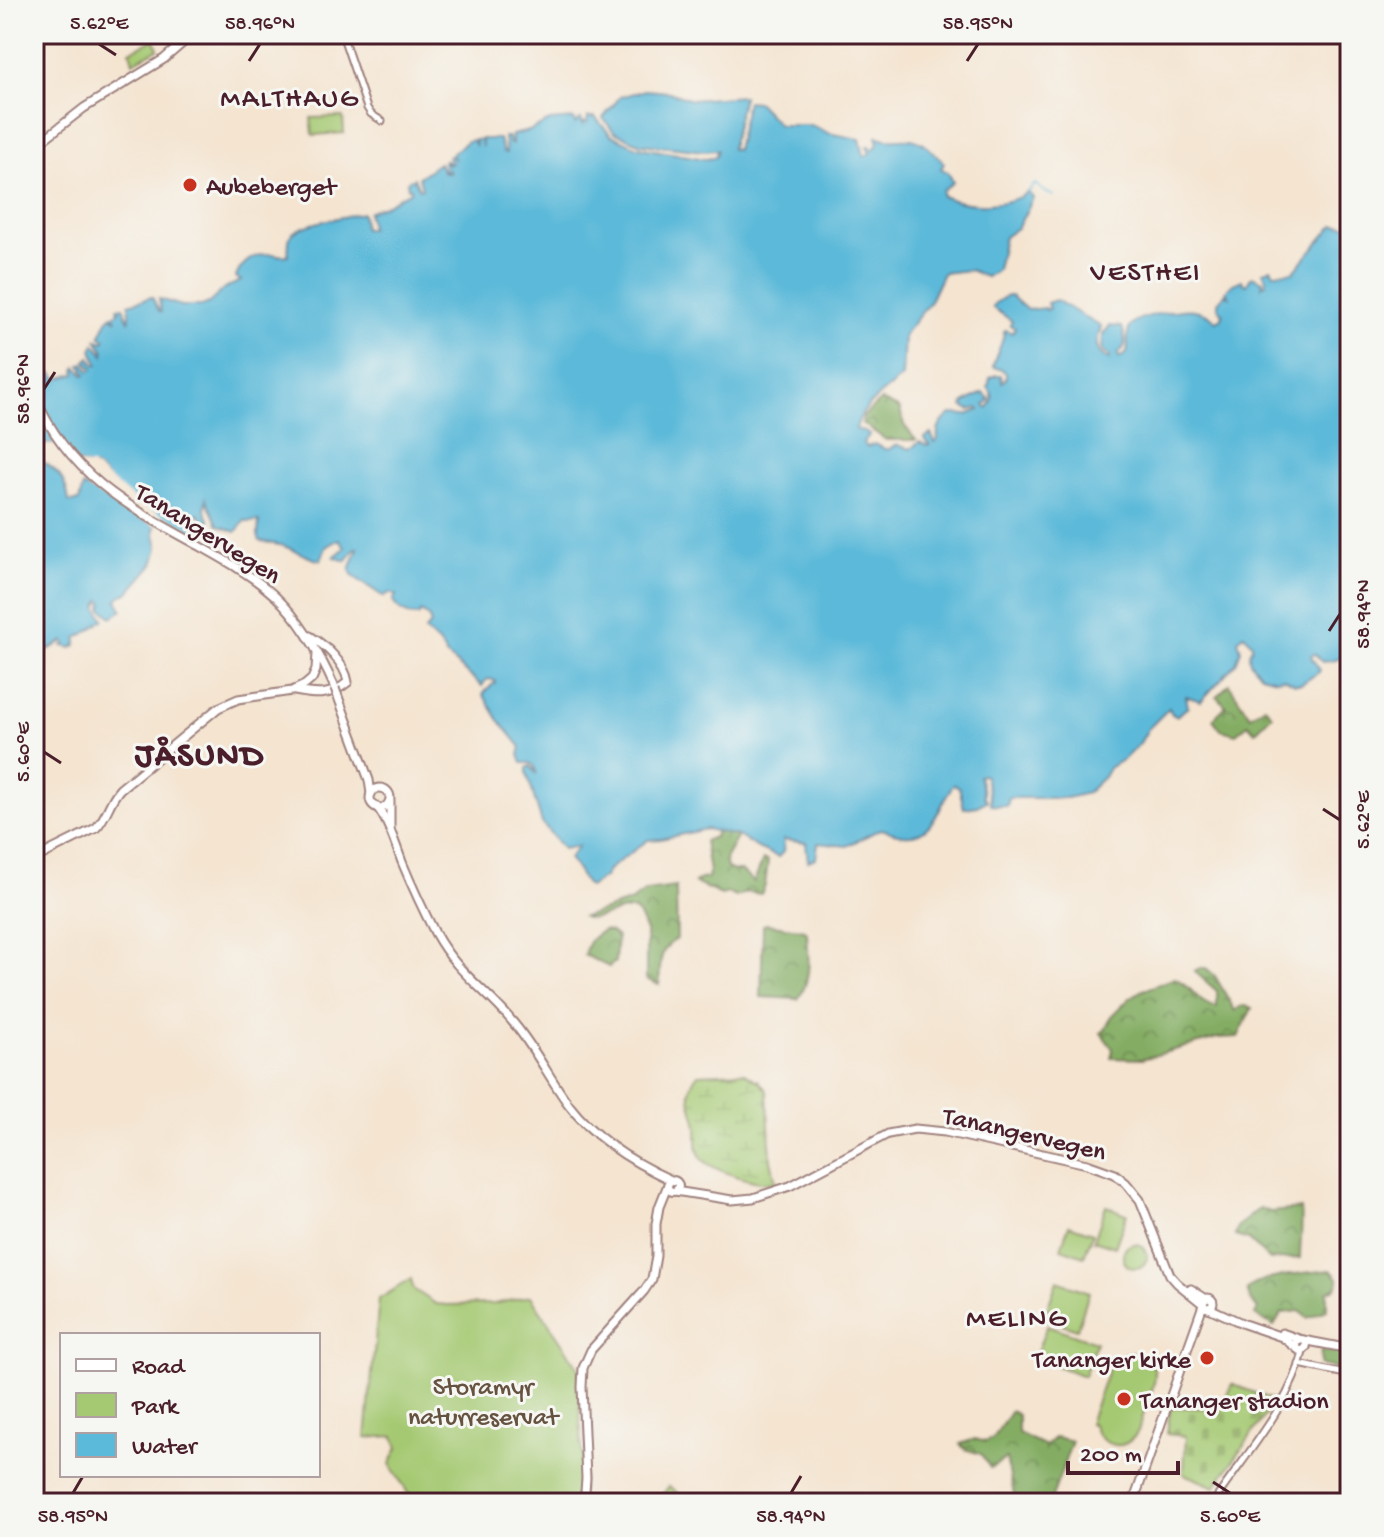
<svg xmlns="http://www.w3.org/2000/svg" width="1384" height="1537" font-family="'Gochi Hand',sans-serif">
  <style>
    .forest { fill: url(#forest-crowns); stroke: #676648; stroke-width: 2 }
    .wetland { fill: url(#wetland-marsh); stroke: #78744e; stroke-width: 2 }
    .cemetery { fill: url(#cemetery-stones); stroke: #78744e; stroke-width: 2 }
    .park { fill: #a5c972; stroke: #78744e; stroke-width: 2 }
    .water { fill: #5bb9d9; stroke: #526c82; stroke-width: 2 }
    .pier { fill: #f4e4d0 }
    .lines { fill: none; stroke-linecap: round; stroke-linejoin: round }
    .stream { stroke: #5bb9d9; stroke-width: 2 }
    .minor-casing { stroke: #9f827e; stroke-width: 9 }
    .major-casing { stroke: #9f827e; stroke-width: 11 }
    .minor { stroke: #fff; stroke-width: 5 }
    .major { stroke: #fff; stroke-width: 7 }
    .major-bridge-casing { stroke: #9f827e; stroke-width: 11; stroke-linecap: butt }
    .major-bridge { stroke: #fff; stroke-width: 7 }
    .ticks { fill: none; stroke: #4a1f2b; stroke-width: 3 }
    .poi-dot { fill: #c8321e; stroke: #f6f6f2; stroke-width: 3 }
    .labels { text-anchor: middle; stroke-width: 6; stroke-linejoin: round; paint-order: stroke }
    .poi-label { font-size: 26px; fill: #4a1f2b; stroke: #f6f6f2; text-anchor: start }
    .street-label { font-size: 26px; fill: #4a1f2b; stroke: #f6f6f2 }
    .park-label { font-size: 26px; fill: #655240; stroke: #f6f6f2 }
    .neighbourhood-label { font-size: 28px; letter-spacing: 2px; fill: #4a1f2b; stroke: #f6f6f2 }
    .district-label { font-size: 34px; font-weight: bold; letter-spacing: 2px; fill: #4a1f2b; stroke: #f6f6f2 }
    .neatline { fill: none; stroke: #4a1f2b; stroke-width: 3 }
    .ticks-label { font-size: 20px; text-anchor: middle; fill: #4a1f2b }
  </style>
  <defs>
    <pattern id="forest-crowns" width="20" height="18" patternUnits="userSpaceOnUse" patternTransform="scale(2)"><rect width="20" height="18" fill="#84ad64"/><path d="M2 6a3 3 0 1 1 6 0M12 15a3 3 0 1 1 6 0" fill="none" stroke="#6e8c53"/></pattern>
    <pattern id="wetland-marsh" width="20" height="14" patternUnits="userSpaceOnUse" patternTransform="scale(2)"><rect width="20" height="14" fill="#a5c972"/><path d="M1 5h8M5 5V1M11 12h8M15 12V8" fill="none" stroke="#90ac63"/></pattern>
    <pattern id="cemetery-stones" width="16" height="16" patternUnits="userSpaceOnUse" patternTransform="scale(2)"><rect width="16" height="16" fill="#a5c972"/><path d="M2 7V4a2 2 0 0 1 4 0v3zM10 15v-3a2 2 0 0 1 4 0v3z" fill="#90ac63"/></pattern>
  </defs>
  <rect width="100%" height="100%" fill="#f6f6f2"/>
  <filter id="ink" filterUnits="userSpaceOnUse"><feTurbulence type="fractalNoise" baseFrequency=".0125" numOctaves="2"/><feDisplacementMap in="SourceGraphic" scale="16" xChannelSelector="R" yChannelSelector="G"/><feConvolveMatrix kernelMatrix="1 2 1 2 8 2 1 2 1" color-interpolation-filters="sRGB"/></filter>
  <filter id="wash" filterUnits="userSpaceOnUse"><feTurbulence type="fractalNoise" baseFrequency=".006" numOctaves="4" result="noise"/><feDisplacementMap in="SourceGraphic" scale="32" xChannelSelector="R" yChannelSelector="G"/><feGaussianBlur stdDeviation="1.8" result="paint"/><feColorMatrix in="noise" values="0 0 0 0 0 0 0 0 0 0 0 0 0 0 0 0 0 1.4 0 .05"/><feComposite in="paint" operator="in"/></filter>
  <g filter="url(#wash)">
    <rect width="100%" height="100%" fill="#f4e4d0"/>
    <g class="forest">
      <polygon points="881,400 900,409 904,425 916,440 886,440 866,426 862,425 863,417"/>
      <polygon points="1229,684 1250,716 1265,706 1272,715 1255,732 1248,724 1236,734 1221,730 1213,719 1226,706 1217,696"/>
      <polygon points="716,830 738,836 725,859 727,868 734,871 741,871 754,882 763,860 768,861 765,886 761,894 748,892 736,897 728,893 721,895 695,883 701,879 708,878 709,872 704,841 714,837"/>
      <path d="M676,887L677,939C657,949 661,966 659,985L646,979V931C642,925 641,917 637,913C626,902 600,924 583,917L632,901L646,891Z"/>
      <path d="M767,924L805,930L807,933C808,956 813,978 798,999L761,997L763,925Z"/>
      <path d="M604,930L611,932L617,937L615,962L609,967L584,955C587,942 591,937 604,930Z"/>
      <path d="M1200,968H1206L1215,976L1235,1011C1241,1005 1244,1005 1252,1008L1238,1037L1217,1038L1142,1059L1111,1058L1113,1049L1101,1033L1105,1030L1112,1016L1130,998L1141,991L1175,978C1194,987 1197,1005 1217,1007V991L1194,971Z"/>
      <path d="M1260,1208L1270,1212L1301,1209C1303,1223 1300,1243 1300,1258L1270,1260L1249,1240L1235,1236L1238,1226Z"/>
      <path d="M1331,1270L1338,1278C1339,1287 1335,1288 1327,1292V1310L1307,1318L1300,1311L1282,1313L1274,1326L1255,1315L1258,1309L1251,1301L1247,1290C1259,1276 1311,1272 1331,1270Z"/>
      <polygon points="1321,1350 1350,1353 1350,1371 1320,1365"/>
      <polygon points="1011,1411 1018,1415 1018,1433 1045,1446 1055,1437 1072,1441 1050,1503 1033,1503 1015,1498 1006,1459 990,1468 981,1454 965,1449 960,1444 975,1439 986,1442 993,1438"/>
    </g>
    <path class="wetland" d="M743,1072L756,1080H758L767,1091L771,1160L776,1183C760,1185 710,1171 701,1157C695,1148 698,1137 697,1127C696,1115 688,1102 690,1091C691,1084 694,1079 698,1074Z"/>
    <polygon class="cemetery" points="1232,1384 1275,1401 1215,1487 1184,1474 1186,1436 1167,1434 1170,1408 1172,1407 1220,1409"/>
    <g class="park">
      <polygon points="155,39 158,49 133,62 130,51"/>
      <polygon points="343,117 344,133 313,135 311,118"/>
      <polygon points="1106,1206 1127,1214 1115,1247 1094,1240"/>
      <polygon points="1069,1225 1093,1233 1084,1256 1061,1248"/>
      <circle cx="1135" cy="1256" r="12"/>
      <polygon points="411,1279 413,1289 436,1304 447,1305 494,1304 531,1296 578,1367 583,1476 581,1493 576,1503 414,1503 390,1464 398,1448 394,1436 366,1438 379,1299"/>
      <polygon points="1057,1281 1089,1292 1077,1329 1044,1318"/>
      <polygon points="1047,1325 1096,1342 1084,1376 1035,1358"/>
      <path d="M1132,1353C1167,1359 1154,1387 1145,1409C1142,1419 1140,1432 1132,1439C1117,1453 1097,1441 1093,1424L1089,1423L1112,1359L1115,1360L1122,1355Z"/>
      <polygon points="669,1486 686,1499 683,1503 656,1503"/>
    </g>
    <g class="water">
      <path d="M645,90L669,92L691,100L743,96L731,149L736,150L747,101L757,102L779,125H811L828,133L860,139L864,156L870,154L867,146H870L873,150C882,142 875,142 877,136C888,142 899,138 911,139C925,141 935,154 944,163L941,169L948,172L953,182L942,191V196C967,207 1005,208 1028,192L1033,198L1018,227L1004,237L997,270L986,277L970,270L943,273L929,303L904,335L902,377C886,391 860,407 856,429L870,434L863,443L867,447L875,444L887,450L897,445L910,449L920,442L928,446L930,445L924,438L931,434L935,443L938,439C936,428 942,421 951,414L967,415L980,410L978,408L969,410L963,406L964,403L983,393L990,399L985,405L988,408C994,399 994,396 988,387L990,378L996,375H1001L1002,382L1006,379V374L1003,370L993,367C995,353 1003,346 1004,332L1006,330L1012,333L1015,328L1010,325L1012,321L993,308L994,304L1006,296H1011L1027,310L1045,308L1046,310L1049,309L1047,303L1056,300L1101,327C1096,341 1093,353 1109,359L1110,356L1102,351L1103,334L1110,326L1122,327C1125,339 1128,346 1118,354L1119,358L1127,353C1129,344 1125,330 1133,323C1140,316 1184,308 1194,310C1203,311 1210,315 1216,321L1221,319L1223,314L1218,308V302L1225,294L1229,296L1226,291L1233,284L1242,280L1244,284H1247L1252,276L1263,281L1262,286L1266,283V277L1263,272L1271,268L1274,273L1293,272L1334,225L1350,226V653L1336,660L1323,662L1315,654L1312,655L1311,657L1320,670L1319,672L1301,684H1295L1283,678L1276,679L1261,675L1250,662L1249,654L1252,647V643L1244,635L1238,640L1241,650L1236,663L1201,701L1186,696L1188,707L1176,716L1172,714L1169,708L1148,729L1140,743L1125,758L1109,768L1104,777L1087,793L1067,798H1009L1007,806L991,805L985,776L982,775L979,776L984,797L987,801L977,806L964,808L959,787L954,784C940,802 934,839 904,835C896,835 888,830 880,829L847,846L818,843L816,858L808,861L806,843L784,840L783,852L778,857L758,848L738,836L706,829L661,839L648,840L609,869L604,877L589,887L585,883L569,858L578,846L563,849L542,823L527,774V768L530,766L537,774L534,766L530,763H522L519,755L521,747L498,719L483,694L493,684H495V681L490,679L486,680L482,686L446,655L441,646L425,631L431,624L428,617L421,612L418,616C408,616 397,610 393,601L396,595L389,593L384,597L353,576L350,570L358,548H356L346,561L334,557L345,548L339,539L326,547L321,560L314,559L284,546L260,541L258,535L259,521L248,522L245,520L236,532L218,525L206,499L205,510L210,522L208,525L198,513L195,516L203,535L199,538L134,502L95,467L72,462L55,443L37,445L34,447V388L39,386L40,376L43,383H46L45,376L47,375L50,382L53,381L50,375L53,373L57,379L76,374L75,370L77,367L84,375L86,374L81,365L84,363L90,371L93,369L86,361L90,357L95,365H98L92,350L95,344L104,355V351L97,340L104,342L105,339L100,335L107,320L111,316L117,320L113,315L119,312L118,308L123,307L129,321L130,320L129,304L152,297L159,311L161,312L159,299L182,306H202L209,303L225,288L241,281L236,277C241,264 253,254 268,254C275,253 279,257 288,255C289,249 288,242 290,236C298,223 346,217 362,213L364,229H370L368,212L385,205L411,191V188H408L407,181L414,178L419,189L422,188L419,177L439,163L444,173H450L449,170L445,172L443,161L444,160L448,166L446,160L450,164L452,163L448,157L451,155L455,160L452,154L467,141L473,140L476,146L475,140L481,139L482,147V139H499L503,152L506,153L504,137H509L510,144H512V135L529,131L550,121L574,119L575,124L581,119L583,125L584,122L587,123L588,117H595L611,135L637,147L705,159L713,158L716,156L717,150L704,151L641,144L614,132L603,118L620,97Z"/>
      <path d="M34,458C56,466 67,480 69,502L79,501L83,486L156,526L154,529L158,548L153,564L128,593L121,595L117,600L122,609L120,612L112,617L102,609L103,601L101,600L97,607L104,619L92,629L77,638V644L72,648L63,646L66,643L64,641L54,647L34,656Z"/>
    </g>
    <g class="pier">
      <polygon points="79,464 92,465 137,501 194,532 191,539 121,497 93,470 86,471"/>
      <polygon points="86,483 158,523 159,528 89,490"/>
    </g>
    <g class="lines">
      <polyline class="stream" points="1028,192 1035,184 1045,192 1054,196"/>
    </g>
  </g>
  <g filter="url(#ink)">
    <g class="lines">
      <defs>
        <g id="minor">
          <polyline points="342,34 367,108 371,114 382,121"/>
          <polyline points="1299,1364 1350,1375"/>
          <path d="M1213,1503C1245,1455 1290,1406 1304,1349"/>
        </g>
        <g id="major">
          <polyline points="34,147 84,108 164,59 193,34"/>
          <path d="M34,395C69,475 125,505 198,545C225,560 252,575 275,596C302,621 320,654 335,688"/>
          <path d="M295,691C316,695 330,697 348,682C345,663 326,646 310,636"/>
          <polyline points="337,694 369,780 371,794"/>
          <circle cx="380" cy="798" r="10"/>
          <polyline points="390,802 390,829"/>
          <path d="M377,807C389,823 395,843 402,862C412,886 423,910 435,933C457,973 484,988 511,1020C534,1046 549,1078 569,1105C594,1138 634,1163 671,1180"/>
          <path d="M34,859L96,828C107,817 109,801 120,789L218,708L238,699L292,691L305,685L312,679L316,670L317,653"/>
          <circle cx="673" cy="1186" r="5.5"/>
          <polyline points="675,1191 732,1200 753,1198 790,1186 888,1134 915,1129 945,1132 1087,1164 1115,1174 1126,1183 1140,1200 1170,1275 1177,1283 1203,1304"/>
          <polyline points="1191,1289 1206,1299"/>
          <circle cx="1208" cy="1303" r="5"/>
          <polyline points="1209,1308 1244,1324 1282,1337 1295,1347"/>
          <polyline points="1282,1333 1299,1339"/>
          <circle cx="1301" cy="1345" r="5.5"/>
          <polyline points="1303,1340 1350,1349"/>
          <polyline points="580,1503 585,1492 586,1478 582,1387 583,1368 591,1350 644,1291 652,1279 656,1256 656,1224 659,1207 667,1187"/>
          <polyline points="1133,1503 1203,1305"/>
        </g>
      </defs>
      <use href="#minor" class="minor-casing"/>
      <use href="#major" class="major-casing"/>
      <use href="#minor" class="minor"/>
      <use href="#major" class="major"/>
      <defs>
        <polyline id="major-bridge" points="335,688 337,694"/>
      </defs>
      <use href="#major-bridge" class="major-bridge-casing"/>
      <use href="#major-bridge" class="major-bridge"/>
    </g>
  </g>
  <path class="ticks" d="M99,44L116,55M249,61L260,44M967,61L978,44M44,389L55,372M1329,631L1340,614M44,752L61,763M1323,809L1340,820M1213,1482L1230,1493M73,1493L83,1476M791,1493L801,1476"/>
  <g class="poi-dot">
    <circle cx="190" cy="185" r="8"/>
    <circle cx="1207" cy="1358" r="8"/>
    <circle cx="1124" cy="1399" r="8"/>
  </g>
  <g class="labels">
    <g class="poi-label">
      <text x="206" y="194">Aubeberget</text>
      <text x="1191" y="1367" text-anchor="end">Tananger kirke</text>
      <text x="1140" y="1408">Tananger stadion</text>
    </g>
    <g class="street-label">
      <text transform="translate(209 532) rotate(32)" y="9">Tanangervegen</text>
      <text transform="translate(1025 1132) rotate(13)" y="9">Tanangervegen</text>
    </g>
    <g class="park-label">
      <text x="483" y="1394">Storamyr<tspan x="483" dy="30">naturreservat</tspan></text>
    </g>
    <g class="neighbourhood-label">
      <text x="290" y="106">MALTHAUG</text>
      <text x="1146" y="280">VESTHEI</text>
      <text x="1017" y="1326">MELING</text>
    </g>
    <g class="district-label">
      <text x="200" y="764">JÅSUND</text>
    </g>
  </g>
  <rect width="1384" height="1537" fill="none" stroke="#f6f6f2" stroke-width="88"/>
  <rect x="60" y="1333" width="260" height="144" fill="#f6f6f2" stroke="#b1a0a2" stroke-width="2"/>
  <rect x="76" y="1359" width="40" height="12" fill="#ffffff" stroke="#b1a0a2" stroke-width="2"/>
  <text x="132" y="1373" font-size="24" fill="#4a1f2b">Road</text>
  <rect x="76" y="1393" width="40" height="24" fill="#a5c972" stroke="#b1a0a2" stroke-width="2"/>
  <text x="132" y="1413" font-size="24" fill="#4a1f2b">Park</text>
  <rect x="76" y="1433" width="40" height="24" fill="#5bb9d9" stroke="#b1a0a2" stroke-width="2"/>
  <text x="132" y="1453" font-size="24" fill="#4a1f2b">Water</text>
  <path d="M1068 1461v12h110v-12" fill="none" stroke="#4a1f2b" stroke-width="4"/>
  <text x="1080" y="1461" font-size="24" fill="#4a1f2b" stroke="#f6f6f2" stroke-width="6" paint-order="stroke">200 m</text>
  <rect x="44" y="44" width="1296" height="1449" class="neatline"/>
  <g class="ticks-label">
    <text x="99" y="29">5.62°E</text>
    <text x="260" y="29">58.96°N</text>
    <text x="978" y="29">58.95°N</text>
    <text transform="translate(22 389) rotate(-90)" y="7">58.96°N</text>
    <text transform="translate(1362 614) rotate(-90)" y="7">58.94°N</text>
    <text transform="translate(22 752) rotate(-90)" y="7">5.60°E</text>
    <text transform="translate(1362 820) rotate(-90)" y="7">5.62°E</text>
    <text x="73" y="1522">58.95°N</text>
    <text x="791" y="1522">58.94°N</text>
    <text x="1230" y="1522">5.60°E</text>
  </g>
</svg>
